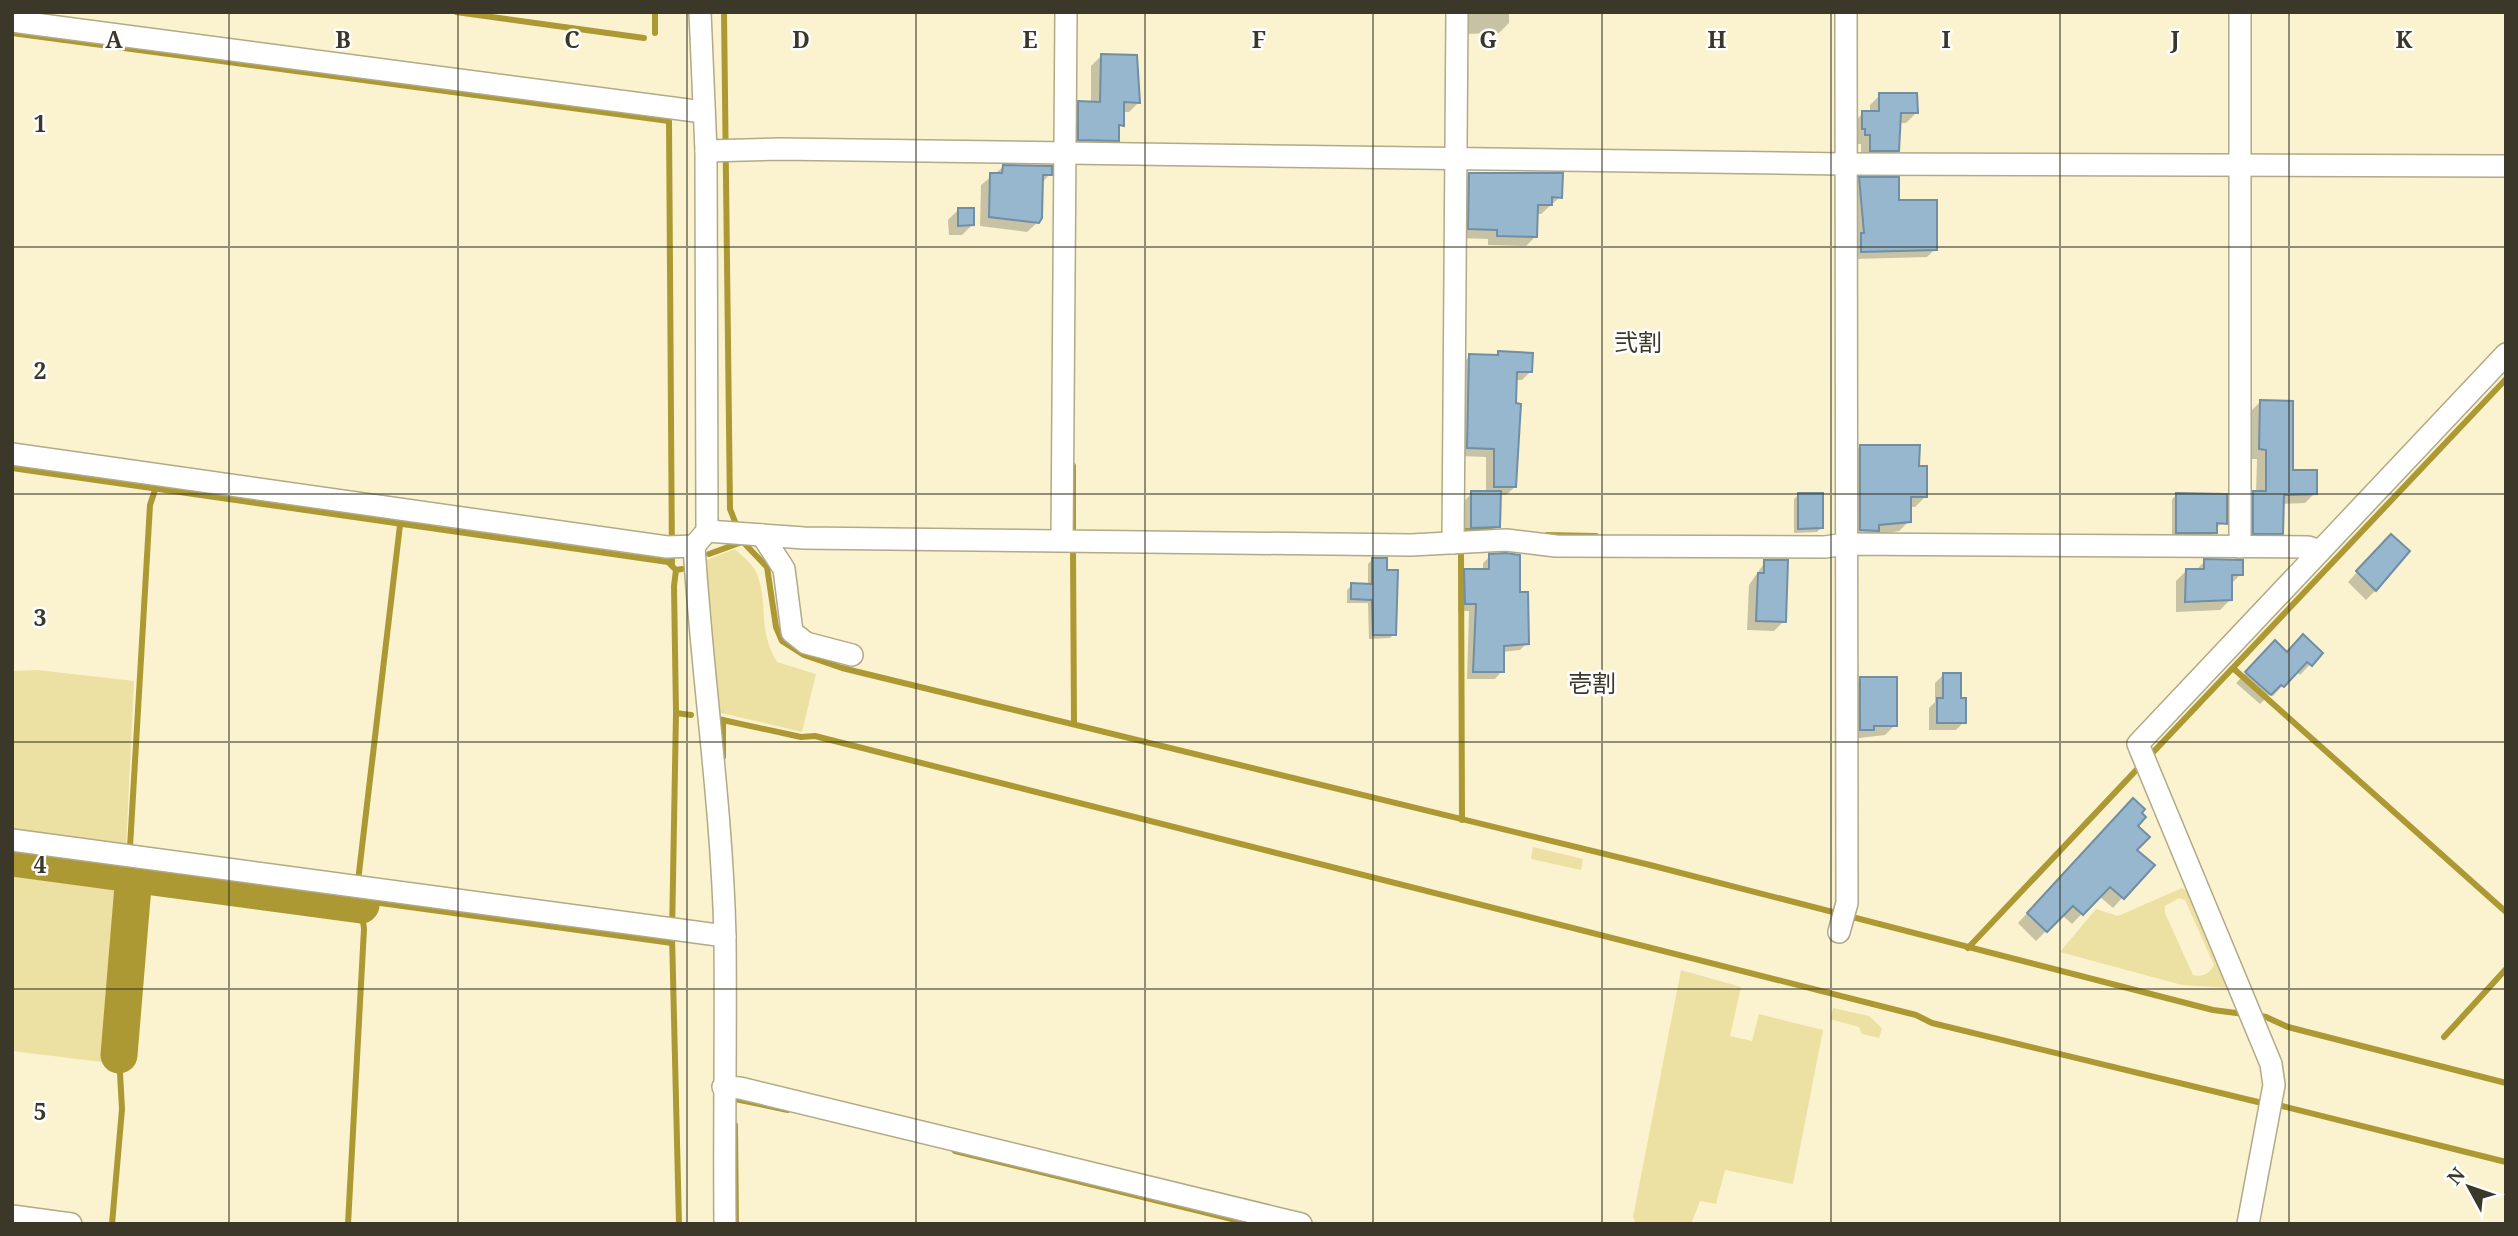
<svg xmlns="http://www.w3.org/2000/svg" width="2518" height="1236" font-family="'Noto Serif','Noto Sans JP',serif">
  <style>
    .green { fill: #ede0a3; fill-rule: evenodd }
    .shadow { fill: #0003 }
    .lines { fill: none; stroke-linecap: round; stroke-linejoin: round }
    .stream { stroke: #ad9933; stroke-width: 6 }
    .river { stroke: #ad9933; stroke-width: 37 }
    .building { fill: #97b7ce; stroke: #708ea4; stroke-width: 2 }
    .minor-casing { stroke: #b1a987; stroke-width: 24 }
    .minor { stroke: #fff; stroke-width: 21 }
    .grid { fill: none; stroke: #3b382a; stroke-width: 2; stroke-opacity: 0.55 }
    .labels { text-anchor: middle; stroke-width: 5; stroke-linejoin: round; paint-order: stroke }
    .neighbourhood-label { font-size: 24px; fill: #3b382a; stroke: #fff }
    .grid-label { font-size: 23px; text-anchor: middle; font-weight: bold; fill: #3b382a; stroke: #fff; stroke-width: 5; stroke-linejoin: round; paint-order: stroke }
  </style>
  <rect width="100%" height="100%" fill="#fbf3cf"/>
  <g class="green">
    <path d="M735,549C743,557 753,564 757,574C769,606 757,628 777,662L816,674L802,732L717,712L704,561Z"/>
    <polygon points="37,670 134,681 126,849 12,835 14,671"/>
    <polygon points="1533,847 1583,859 1581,870 1531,859"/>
    <polygon points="12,870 101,882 114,891 119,903 102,1062 12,1051"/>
    <path d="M2182,888L2190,893L2229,988L2182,985L2060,952L2096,909L2118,916ZM2179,898L2185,900L2214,965C2208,975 2203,977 2193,975L2165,913V906Z"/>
    <polygon points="1681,970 1741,987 1730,1036 1752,1041 1759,1014 1823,1030 1793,1184 1725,1170 1716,1204 1700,1201 1691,1224 1636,1224 1633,1217"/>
    <polygon points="1833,1008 1869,1016 1882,1028 1879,1038 1862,1034 1859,1027 1830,1019"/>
  </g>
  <g class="shadow">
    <polygon points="1460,12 1509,12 1509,23 1499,33 1461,34"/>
    <polygon points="1101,56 1139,102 1129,112 1122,112 1117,140 1107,150 1069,149 1069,113 1079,103 1091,103 1091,66"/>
    <polygon points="1880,95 1916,113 1906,123 1899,123 1897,150 1887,160 1861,160 1861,144 1856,144 1853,123 1863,113 1870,113 1870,105"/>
    <polygon points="1003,167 1050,174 1041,184 1038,222 1027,232 980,226 981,185"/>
    <polygon points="1470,174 1560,197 1541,214 1536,214 1536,236 1526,246 1488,245 1488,239 1460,238 1460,184"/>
    <polygon points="1860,179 1897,201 1935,249 1927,257 1854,259 1852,187"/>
    <polygon points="958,210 972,225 962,235 949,235 948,220"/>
    <polygon points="1470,356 1530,372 1522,380 1516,380 1518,421 1515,487 1506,495 1499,495 1498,526 1488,536 1462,537 1462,503 1472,493 1486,493 1486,457 1459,456 1461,365"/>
    <polygon points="2260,402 2292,472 2315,493 2305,503 2282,504 2281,533 2271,543 2244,543 2244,503 2256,493 2257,459 2250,459 2250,412"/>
    <polygon points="1860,447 1918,468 1925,497 1915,507 1909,507 1909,521 1899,531 1851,540 1850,457"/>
    <polygon points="1798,495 1821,528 1817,532 1794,533 1794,499"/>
    <polygon points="2177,495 2225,523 2215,527 2211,537 2172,537 2172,499"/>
    <polygon points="2381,546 2389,577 2366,600 2348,582"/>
    <polygon points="1490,556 1527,643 1520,650 1502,652 1502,671 1495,679 1467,679 1469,611 1458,611 1458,578 1465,571 1483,570 1483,563"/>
    <polygon points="1373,559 1394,634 1390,638 1369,639 1368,603 1347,603 1347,590 1352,585 1368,586 1368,564"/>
    <polygon points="2205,561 2241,574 2231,584 2230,600 2220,610 2176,612 2176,581 2186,571 2195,571"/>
    <polygon points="1765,562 1784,621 1774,631 1747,630 1749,585"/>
    <polygon points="2275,643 2286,654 2321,653 2300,675 2296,671 2273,696 2270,694 2260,704 2236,683"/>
    <polygon points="1944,674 1959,699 1964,722 1956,730 1929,730 1929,708 1935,702 1935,683"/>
    <polygon points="1861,679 1895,725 1885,735 1851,739 1851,689"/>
    <polygon points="2123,810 2135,826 2135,850 2152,865 2113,908 2099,896 2072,924 2062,915 2036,941 2018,923"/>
  </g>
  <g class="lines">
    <g class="stream">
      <polyline points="456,12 644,38"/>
      <polyline points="655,12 655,33"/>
      <polyline points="724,12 730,509 743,542 767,567 776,627 782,641 804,655 842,668 1650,865 2213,1010 2244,1014"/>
      <polyline points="12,33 669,121 672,565"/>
      <polyline points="12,468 668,562 676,570"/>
      <polyline points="1456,531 1491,531"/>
      <polyline points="1547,535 1596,536"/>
      <polyline points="1073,536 1073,466"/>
      <polyline points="1073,550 1074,724"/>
      <polyline points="1461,553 1462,820"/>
      <polyline points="709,554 742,542"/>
      <polyline points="2234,669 2506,912"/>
      <polyline points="676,713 691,715"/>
      <polyline points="718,719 801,737 815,736 1916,1015 1932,1023 2262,1103"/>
      <polyline points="723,720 723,757"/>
      <polyline points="134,874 130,847 150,505 156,487"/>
      <polyline points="361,905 373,902 672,943"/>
      <polyline points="1968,948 2506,379"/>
      <polyline points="2255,1015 2266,1017 2288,1027 2506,1083"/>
      <polyline points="2444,1037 2506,969"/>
      <polyline points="735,1099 788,1110"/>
      <polyline points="2282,1106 2506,1162"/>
      <polyline points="735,1125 736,1224"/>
      <polyline points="955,1151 1252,1224"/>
      <polyline points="112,1224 122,1109 119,1055"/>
      <polyline points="348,1224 364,929 358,881 400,525"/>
      <polyline points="679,1224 672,935 676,713 674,586 676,570 682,569"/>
    </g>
    <g class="river">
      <polyline points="12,858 361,905"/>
      <polyline points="119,1055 134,874"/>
    </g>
  </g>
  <g class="building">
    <polygon points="1101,54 1137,55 1140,103 1124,102 1124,126 1119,125 1119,141 1078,140 1078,101 1100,102"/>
    <polygon points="1879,93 1917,93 1918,113 1901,113 1899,151 1870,151 1870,135 1865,135 1865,129 1862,129 1862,111 1879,111"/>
    <polygon points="1003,165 1052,166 1052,175 1043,175 1042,218 1039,223 989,217 990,173 1002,173"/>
    <polygon points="1469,173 1563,173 1562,198 1552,197 1552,205 1538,205 1537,237 1497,236 1497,230 1468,229"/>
    <polygon points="1859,177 1899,177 1899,200 1937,200 1937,250 1861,252 1861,233 1864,233"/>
    <polygon points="958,208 974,208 974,225 958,226"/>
    <polygon points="1498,351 1533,353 1532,372 1517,372 1516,403 1521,404 1516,487 1494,487 1494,449 1467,448 1469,354 1498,355"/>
    <polygon points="2260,400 2293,401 2293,470 2317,470 2317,494 2284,495 2283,534 2253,534 2253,491 2266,491 2266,450 2259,449"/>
    <polygon points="1860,445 1920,445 1919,466 1927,466 1927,497 1911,497 1911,522 1879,525 1879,531 1860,530"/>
    <polygon points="1471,491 1501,491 1500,527 1471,528"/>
    <polygon points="1798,493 1823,493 1823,528 1798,529"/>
    <polygon points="2176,493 2227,494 2227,524 2217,523 2217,533 2176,533"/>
    <polygon points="2391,534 2410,551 2376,591 2356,571"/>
    <polygon points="1506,553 1520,555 1520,592 1528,592 1529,644 1504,646 1504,672 1473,672 1476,604 1465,604 1464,569 1489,569 1489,554"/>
    <polygon points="1372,558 1387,558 1387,570 1398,570 1396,635 1373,635 1372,600 1351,599 1351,583 1372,584"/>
    <polygon points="2204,559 2243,560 2243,575 2232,575 2232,600 2185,602 2186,569 2204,569"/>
    <polygon points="1764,560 1788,560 1786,622 1756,621 1758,573 1764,573"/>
    <polygon points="2303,634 2323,653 2312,666 2307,662 2284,687 2281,685 2271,695 2245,672 2275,640 2287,652"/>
    <polygon points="1943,673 1961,673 1961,698 1966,698 1966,723 1937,723 1937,698 1943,698"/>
    <polygon points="1860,677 1897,677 1897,726 1874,726 1874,730 1860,730"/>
    <polygon points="2133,798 2145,809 2142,813 2146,817 2138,826 2150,837 2137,850 2155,865 2124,899 2110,887 2083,915 2073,906 2047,932 2027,913"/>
  </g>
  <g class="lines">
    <defs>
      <g id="minor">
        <polyline points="2240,12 2240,547"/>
        <polyline points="12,21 703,112"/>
        <polyline points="706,151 780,149 1844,164 2506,166"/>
        <polyline points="12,454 667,547 694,546 707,531 706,151 700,12"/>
        <polyline points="707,531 804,538 1411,545 1506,540 1556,546 1825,547 1845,544 2308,547 2320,551"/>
        <polyline points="762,535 784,569 792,632 806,643 852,655"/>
        <polyline points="1062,540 1066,12"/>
        <polyline points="1453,543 1457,12"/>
        <path d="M694,546C702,676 722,806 725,937C726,1033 724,1128 725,1224"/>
        <polyline points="12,840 725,936"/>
        <polyline points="1839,932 1847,903 1846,12"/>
        <polyline points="723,1087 740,1088 1301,1224"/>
        <polyline points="12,1216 71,1224"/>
        <polyline points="2248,1224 2274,1085 2271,1064 2138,744 2506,354"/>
      </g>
    </defs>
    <use href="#minor" class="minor-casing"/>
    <use href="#minor" class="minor"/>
  </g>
  <path class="grid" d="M229,12V1224M458,12V1224M687,12V1224M916,12V1224M1145,12V1224M1373,12V1224M1602,12V1224M1831,12V1224M2060,12V1224M2289,12V1224M12,247H2506M12,494H2506M12,742H2506M12,989H2506"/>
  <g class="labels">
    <g class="neighbourhood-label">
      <text x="1638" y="351">弐割</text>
      <text x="1592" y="692">壱割</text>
    </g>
  </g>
  <g class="grid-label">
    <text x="114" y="48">A</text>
    <text x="343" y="48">B</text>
    <text x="572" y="48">C</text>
    <text x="801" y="48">D</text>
    <text x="1030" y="48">E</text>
    <text x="1259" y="48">F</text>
    <text x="1488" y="48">G</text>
    <text x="1717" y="48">H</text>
    <text x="1946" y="48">I</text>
    <text x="2175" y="48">J</text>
    <text x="2404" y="48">K</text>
    <text x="40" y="132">1</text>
    <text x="40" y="379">2</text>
    <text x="40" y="626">3</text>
    <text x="40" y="873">4</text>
    <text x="40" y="1120">5</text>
  </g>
  <rect width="2518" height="1236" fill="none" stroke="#3b382a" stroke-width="28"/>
  <g transform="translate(2469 1187) rotate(310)" stroke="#ffffff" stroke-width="5" paint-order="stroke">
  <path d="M0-5L12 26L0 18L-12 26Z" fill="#3b382a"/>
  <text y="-10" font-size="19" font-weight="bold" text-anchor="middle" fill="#3b382a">N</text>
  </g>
</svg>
